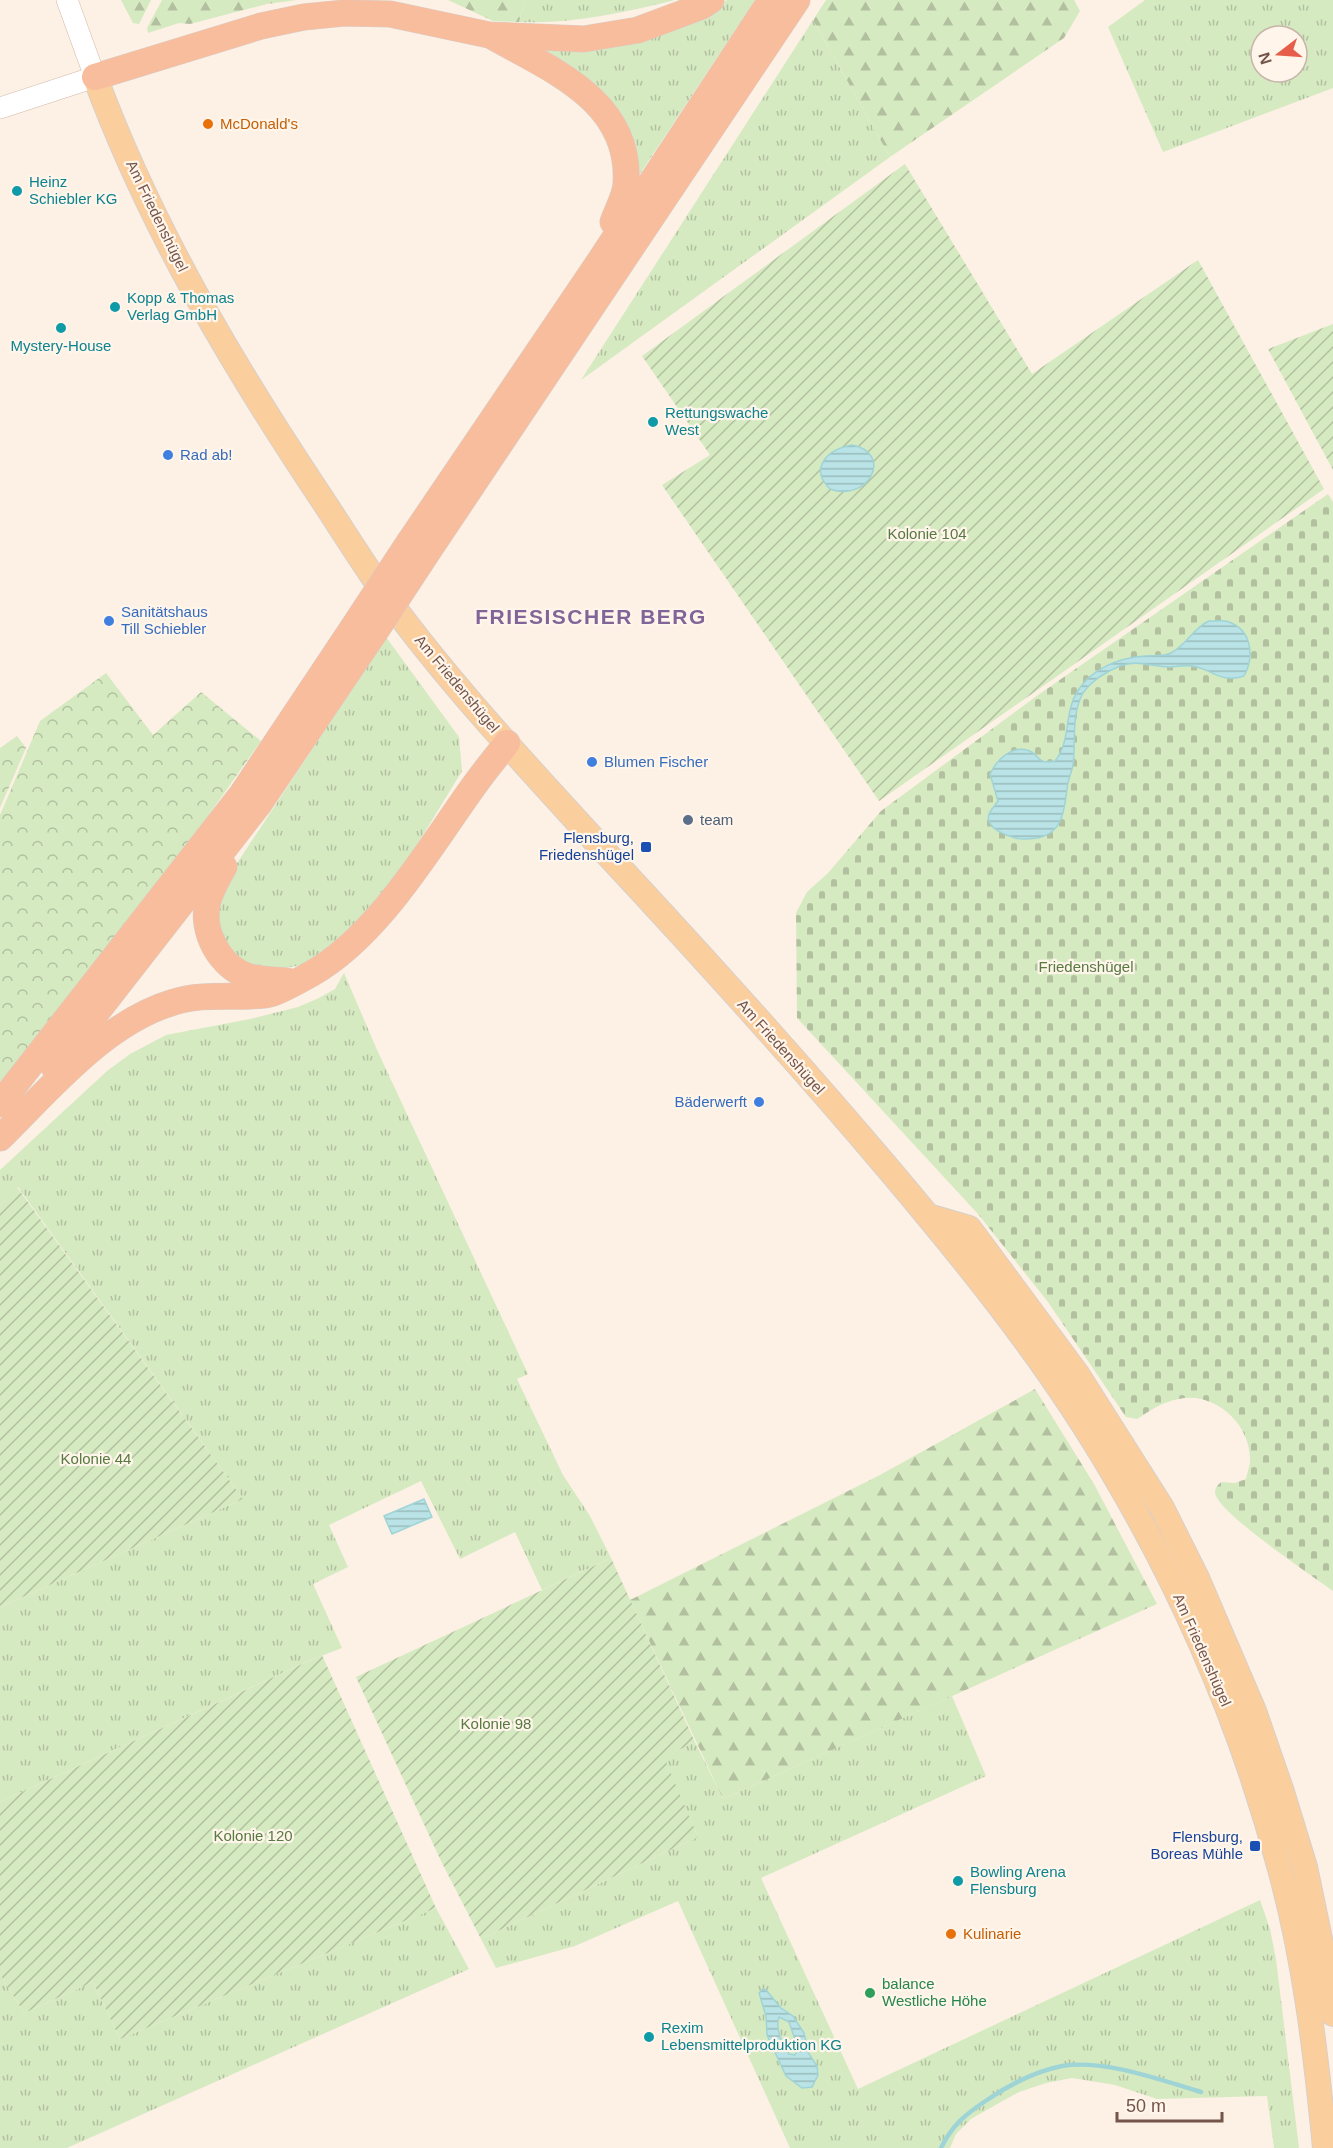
<svg xmlns="http://www.w3.org/2000/svg" width="1333" height="2148" font-family="Helvetica,sans-serif">
  <style>
    .grass { fill: url(#grass-tufts); fill-rule: evenodd }
    .forest { fill: url(#forest-firs) }
    .cemetery { fill: url(#cemetery-stones) }
    .park { fill: url(#park-crowns) }
    .garden { fill: url(#garden-furrows) }
    .water { fill: url(#water-rules); stroke: #9fd4d7; stroke-width: 1.5; fill-rule: evenodd }
    .lines { fill: none; stroke-linecap: round; stroke-linejoin: round }
    .stream { stroke: #9fd4d7; stroke-width: 4.5 }
    .secondary-casing { stroke: #d3b9ab; stroke-width: 22 }
    .primary-casing { stroke: #d8cfcc; stroke-width: 26 }
    .trunk-casing { stroke: #d8cfcc; stroke-width: 27 }
    .secondary { stroke: #fff; stroke-width: 21 }
    .primary { stroke: #facf9d; stroke-width: 24 }
    .trunk { stroke: #f8bd9c; stroke-width: 26 }
    .trunk-bridge-casing { stroke: #d8cfcc; stroke-width: 27; stroke-linecap: butt }
    .trunk-bridge { stroke: #f8bd9c; stroke-width: 26 }
    .food-dot { fill: #e8710a; stroke: #fff5ea; stroke-width: 2 }
    .culture-dot { fill: #0f9aa8; stroke: #fff5ea; stroke-width: 2 }
    .shop-dot { fill: #3f7fe0; stroke: #fff5ea; stroke-width: 2 }
    .service-dot { fill: #5c6f8a; stroke: #fff5ea; stroke-width: 2 }
    .transit-dot { fill: #1a4fb4; stroke: #fff5ea; stroke-width: 2 }
    .leisure-dot { fill: #2e9e5b; stroke: #fff5ea; stroke-width: 2 }
    .labels { text-anchor: middle; stroke-width: 4.5; stroke-linejoin: round; paint-order: stroke }
    .food-label { font-size: 15px; fill: #c56008; stroke: #fff5ea; text-anchor: start }
    .culture-label { font-size: 15px; fill: #0d838f; stroke: #fff5ea; text-anchor: start }
    .street-label { font-size: 15px; fill: #74554a; stroke: #fff5ea }
    .shop-label { font-size: 15px; fill: #366cbe; stroke: #fff5ea; text-anchor: start }
    .park-label { font-size: 15px; fill: #577a42; stroke: #fff5ea }
    .service-label { font-size: 15px; fill: #4e5e75; stroke: #fff5ea; text-anchor: start }
    .transit-label { font-size: 15px; fill: #164399; stroke: #fff5ea; text-anchor: end }
    .leisure-label { font-size: 15px; fill: #27864d; stroke: #fff5ea; text-anchor: start }
    .district-label { font-size: 21px; font-weight: bold; letter-spacing: 1.5px; fill: #826598; stroke: #fff5ea }
  </style>
  <defs>
    <pattern id="grass-tufts" width="24" height="20" patternUnits="userSpaceOnUse" patternTransform="scale(1.5)"><rect width="24" height="20" fill="#d6eac2"/><path d="M3 7l-1-3M5 7V3M7 7l1-3M15 17l-1-3M17 17v-4M19 17l1-3" fill="none" stroke="#b2c0a0"/></pattern>
    <pattern id="forest-firs" width="22" height="20" patternUnits="userSpaceOnUse" patternTransform="scale(1.5)"><rect width="22" height="20" fill="#d6eac2"/><path d="M5 1l3.5 6h-7zM16 11l3.5 6h-7z" fill="#b2c0a0"/></pattern>
    <pattern id="cemetery-stones" width="16" height="16" patternUnits="userSpaceOnUse" patternTransform="scale(1.5)"><rect width="16" height="16" fill="#d6eac2"/><path d="M2 7V4a2 2 0 0 1 4 0v3zM10 15v-3a2 2 0 0 1 4 0v3z" fill="#b2c0a0"/></pattern>
    <pattern id="park-crowns" width="20" height="18" patternUnits="userSpaceOnUse" patternTransform="scale(1.5)"><rect width="20" height="18" fill="#d6eac2"/><path d="M2 6a3 3 0 1 1 6 0M12 15a3 3 0 1 1 6 0" fill="none" stroke="#b2c0a0"/></pattern>
    <pattern id="garden-furrows" width="10" height="10" patternUnits="userSpaceOnUse" patternTransform="scale(1.5)"><rect width="10" height="10" fill="#d6eac2"/><path d="M-1 1l2-2M0 10L10 0M9 11l2-2" fill="none" stroke="#b2c0a0"/></pattern>
    <pattern id="water-rules" width="6" height="5" patternUnits="userSpaceOnUse" patternTransform="scale(1.5)"><rect width="6" height="5" fill="#b9e3e6"/><path d="M0 2.5h6" fill="none" stroke="#9bbbbc"/></pattern>
  </defs>
  <rect width="100%" height="100%" fill="#fcf1e4"/>
  <g class="grass">
    <path d="M525,0H675C622,13 574,24 519,22Z"/>
    <polygon points="727,0 755,0 634,183 633,164 537,50 572,50 713,9"/>
    <path d="M1145,0H1333V88L1163,152L1108,27ZM1261,36H1297V72H1261Z"/>
    <polygon points="813,20 890,157 581,380"/>
    <polygon points="386,637 459,737 462,771 409,858 365,914 332,946 302,965 270,971 236,960 217,931 220,889"/>
    <polygon points="344,973 378,1052 528,1374 517,1379 563,1475 590,1516 611,1558 542,1590 515,1532 460,1559 421,1481 329,1525 348,1567 313,1584 342,1648 313,1659 0,1802 0,1607 243,1499 18,1187 0,1206 0,1170 107,1071 130,1054 166,1035 250,1019 298,1007 319,998 335,989"/>
    <polygon points="952,1696 986,1776 761,1878 858,2089 1260,1900 1270,1929 1276,1959 1299,2148 1274,2148 1267,2096 1157,2099 1115,2085 1072,2078 1046,2083 1019,2092 999,2103 971,2119 956,2134 950,2148 790,2148 678,1901 575,1946 496,1968 481,1939 698,1837 663,1757 695,1742 723,1799"/>
    <polygon points="436,1908 469,1969 67,2148 0,2148 0,1974 24,2013 93,1982 120,2039"/>
  </g>
  <g class="forest">
    <polygon points="121,0 151,0 139,24 133,23"/>
    <polygon points="162,0 297,0 267,4 190,24 179,23 148,33 147,28"/>
    <polygon points="448,0 525,0 519,22 493,21"/>
    <polygon points="826,0 1074,0 1080,11 1064,38 890,157 813,20"/>
    <polygon points="1035,1389 1094,1484 1157,1604 723,1799 630,1600 880,1475"/>
  </g>
  <path class="cemetery" d="M1328,494L1333,502V1591C1313,1576 1218,1513 1215,1493C1215,1488 1218,1484 1222,1482L1235,1483L1246,1479C1247,1473 1250,1466 1250,1460C1251,1424 1214,1391 1179,1399C1162,1402 1151,1410 1137,1419L1126,1417L1048,1302L978,1214L797,1018L796,913L807,892L828,873L881,811L1038,695Z"/>
  <g class="park">
    <polygon points="106,673 153,735 201,692 261,741 164,878 0,1091 0,815 40,721"/>
    <polygon points="17,736 26,748 0,808 0,748"/>
  </g>
  <g class="garden">
    <polygon points="905,164 1032,374 1198,260 1324,489 879,801 662,485 710,455 642,356"/>
    <polygon points="1333,324 1333,470 1268,349"/>
    <polygon points="17,1187 243,1499 0,1607 0,1206"/>
    <polygon points="611,1558 695,1742 664,1757 698,1837 481,1939 441,1861 356,1677"/>
    <polygon points="322,1655 436,1908 120,2039 93,1982 24,2013 0,1974 0,1802"/>
  </g>
  <g class="water">
    <path d="M852,445C894,453 869,503 830,489C808,468 829,448 852,445Z"/>
    <path d="M1209,621C1215,621 1224,620 1229,622C1253,631 1254,658 1244,676C1220,684 1213,669 1192,666C1184,665 1177,667 1169,667C1152,667 1137,659 1120,666C1107,671 1091,681 1083,693C1071,714 1076,742 1073,765C1072,771 1069,777 1068,783C1064,805 1066,832 1038,838C1031,839 1022,840 1015,838C1007,835 992,831 989,821C986,814 994,807 998,801L990,774C996,761 1010,746 1027,750C1041,754 1035,765 1055,761C1071,742 1064,713 1077,692C1091,669 1118,658 1144,656C1152,655 1164,657 1171,653C1187,645 1193,628 1209,621Z"/>
    <polygon points="424,1499 432,1517 392,1534 384,1516"/>
    <path d="M763,1989L766,1990L781,2008L793,2016L804,2033L809,2054L817,2066L818,2075L812,2087L802,2088L786,2076L767,2035L766,2016L759,1993ZM779,2017L789,2022L798,2048L795,2055L789,2054C782,2046 775,2027 779,2017Z"/>
  </g>
  <g class="lines">
    <path class="stream" d="M941,2148C952,2125 966,2114 987,2100C1009,2085 1037,2071 1062,2066C1104,2059 1161,2080 1201,2092"/>
    <defs>
      <polyline id="secondary" points="0,108 95,77 67,0"/>
      <g id="primary">
        <path d="M95,77C151,228 233,366 322,499C349,540 375,583 405,622C467,703 538,778 607,854C702,956 796,1060 886,1166C968,1263 1049,1363 1113,1473C1186,1596 1243,1730 1280,1869C1305,1960 1316,2054 1325,2148"/>
        <polyline points="928,1216 969,1228 1077,1374 1162,1508 1197,1578 1254,1711 1282,1792 1305,1867 1324,1958 1333,2014"/>
      </g>
      <g id="trunk">
        <path d="M495,38C554,71 631,102 626,183C626,195 617,210 613,222"/>
        <polyline points="95,77 261,26 304,17 344,13 390,14 489,35 584,39 638,30 702,6 711,0"/>
        <polyline points="410,541 599,262 771,0"/>
        <polyline points="423,559 797,0"/>
        <path d="M224,867C218,878 211,889 208,901C200,931 220,968 250,977C261,980 275,980 287,981"/>
        <polyline points="54,1067 259,804 373,635"/>
        <polyline points="0,1104 242,794 360,617"/>
        <path d="M0,1138C50,1089 105,1022 174,1002C199,994 226,997 251,996C257,995 264,996 270,994C281,991 300,980 311,974C380,935 430,846 476,783C486,769 497,756 507,743"/>
      </g>
    </defs>
    <use href="#secondary" class="secondary-casing"/>
    <use href="#primary" class="primary-casing"/>
    <use href="#trunk" class="trunk-casing"/>
    <use href="#secondary" class="secondary"/>
    <use href="#primary" class="primary"/>
    <use href="#trunk" class="trunk"/>
    <defs>
      <g id="trunk-bridge">
        <polyline points="360,617 410,541"/>
        <polyline points="373,635 423,559"/>
      </g>
    </defs>
    <use href="#trunk-bridge" class="trunk-bridge-casing"/>
    <use href="#trunk-bridge" class="trunk-bridge"/>
  </g>
  <g class="food-dot">
    <circle cx="208" cy="124" r="6"/>
    <circle cx="951" cy="1934" r="6"/>
  </g>
  <g class="culture-dot">
    <circle cx="17" cy="191" r="6"/>
    <circle cx="115" cy="307" r="6"/>
    <circle cx="61" cy="328" r="6"/>
    <circle cx="653" cy="422" r="6"/>
    <circle cx="958" cy="1881" r="6"/>
    <circle cx="649" cy="2037" r="6"/>
  </g>
  <g class="shop-dot">
    <circle cx="168" cy="455" r="6"/>
    <circle cx="109" cy="621" r="6"/>
    <circle cx="592" cy="762" r="6"/>
    <circle cx="759" cy="1102" r="6"/>
  </g>
  <circle class="service-dot" cx="688" cy="820" r="6"/>
  <g class="transit-dot">
    <rect x="640" y="841" width="12" height="12" rx="3"/>
    <rect x="1249" y="1840" width="12" height="12" rx="3"/>
  </g>
  <circle class="leisure-dot" cx="870" cy="1993" r="6"/>
  <g class="labels">
    <g class="food-label">
      <text x="220" y="129">McDonald's</text>
      <text x="963" y="1939">Kulinarie</text>
    </g>
    <g class="culture-label">
      <text x="29" y="187">Heinz<tspan x="29" dy="17">Schiebler KG</tspan></text>
      <text x="127" y="303">Kopp &amp; Thomas<tspan x="127" dy="17">Verlag GmbH</tspan></text>
      <text x="61" y="351" text-anchor="middle">Mystery-House</text>
      <text x="665" y="418">Rettungswache<tspan x="665" dy="17">West</tspan></text>
      <text x="970" y="1877">Bowling Arena<tspan x="970" dy="17">Flensburg</tspan></text>
      <text x="661" y="2033">Rexim<tspan x="661" dy="17">Lebensmittelproduktion KG</tspan></text>
    </g>
    <g class="street-label">
      <text transform="translate(157 216) rotate(64)" y="5">Am Friedenshügel</text>
      <text transform="translate(457 684) rotate(50)" y="5">Am Friedenshügel</text>
      <text transform="translate(781 1047) rotate(48)" y="5">Am Friedenshügel</text>
      <text transform="translate(1202 1650) rotate(66)" y="5">Am Friedenshügel</text>
    </g>
    <g class="shop-label">
      <text x="180" y="460">Rad ab!</text>
      <text x="121" y="617">Sanitätshaus<tspan x="121" dy="17">Till Schiebler</tspan></text>
      <text x="604" y="767">Blumen Fischer</text>
      <text x="747" y="1107" text-anchor="end">Bäderwerft</text>
    </g>
    <g class="park-label">
      <text x="927" y="539">Kolonie 104</text>
      <text x="1086" y="972">Friedenshügel</text>
      <text x="96" y="1464">Kolonie 44</text>
      <text x="496" y="1729">Kolonie 98</text>
      <text x="253" y="1841">Kolonie 120</text>
    </g>
    <g class="service-label">
      <text x="700" y="825">team</text>
    </g>
    <g class="transit-label">
      <text x="634" y="843">Flensburg,<tspan x="634" dy="17">Friedenshügel</tspan></text>
      <text x="1243" y="1842">Flensburg,<tspan x="1243" dy="17">Boreas Mühle</tspan></text>
    </g>
    <g class="leisure-label">
      <text x="882" y="1989">balance<tspan x="882" dy="17">Westliche Höhe</tspan></text>
    </g>
    <g class="district-label">
      <text x="591" y="624">FRIESISCHER BERG</text>
    </g>
  </g>
  <g transform="translate(1279 54) rotate(253)"><circle r="28" fill="#fff5ea" stroke="#c7b5aa" stroke-width="1.5"/>
  <path d="M0-4.5L10 22L0 15L-10 22Z" fill="#e65e49"/>
  <text y="-9" font-size="16" font-weight="bold" text-anchor="middle" fill="#74554a">N</text>
  </g>
  <path d="M1117 2112v9h105v-9" fill="none" stroke="#74554a" stroke-width="3"/>
  <text x="1126" y="2112" font-size="18" fill="#74554a" stroke="#fff5ea" stroke-width="4.5" paint-order="stroke">50 m</text>
</svg>
